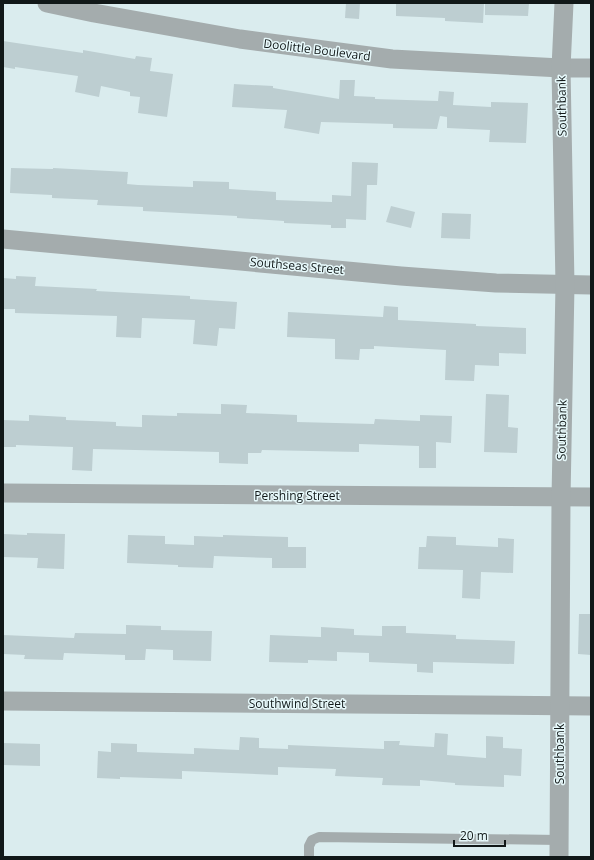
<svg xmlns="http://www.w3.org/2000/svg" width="594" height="860" font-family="'Open Sans',sans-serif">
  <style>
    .building { fill: #bdced1 }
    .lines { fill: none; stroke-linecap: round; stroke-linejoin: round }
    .service { stroke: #a4acad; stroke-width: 10 }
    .minor { stroke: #a4acad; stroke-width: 19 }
    .labels { text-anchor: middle; stroke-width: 3; stroke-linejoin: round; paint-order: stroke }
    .street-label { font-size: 12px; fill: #111818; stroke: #e7f9fb }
  </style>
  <rect width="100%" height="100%" fill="#daecee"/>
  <g class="building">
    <polygon points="346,3 360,3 359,19 345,18"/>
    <polygon points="396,3 484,3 483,23 445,21 445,18 396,16"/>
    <polygon points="485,3 529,3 528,16 485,15"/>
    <polygon points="3,41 83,53 83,50 135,59 136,56 152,58 150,71 173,74 167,117 138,113 140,97 130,96 130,92 101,86 99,97 75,92 78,76 15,67 15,69 3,67"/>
    <polygon points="340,80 355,80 354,96 375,97 375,99 438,101 439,91 454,92 453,105 491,107 491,102 528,103 526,143 489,142 490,130 447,128 447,117 440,116 437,129 393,128 393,124 321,122 319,134 284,128 287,110 232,107 234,84 273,86 273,88 339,99"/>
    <polygon points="352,162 378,163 377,185 367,185 366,220 346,219 346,228 331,228 331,225 284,223 284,221 237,218 237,216 143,211 143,207 97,205 98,200 52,198 52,195 10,193 11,168 53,169 53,168 128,172 127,184 138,185 193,187 193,181 229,182 229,189 276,192 276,200 332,202 332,195 351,196"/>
    <polygon points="391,206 415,212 411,228 386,222"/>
    <polygon points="442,213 471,214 470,239 441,238"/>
    <polygon points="16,276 36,277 35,286 97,289 96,291 190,296 190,299 237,302 235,329 219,328 217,346 193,344 195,320 142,318 141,338 116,337 117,316 15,313 15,309 3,309 3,278 16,279"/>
    <polygon points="384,306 398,307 398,320 476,324 476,326 526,328 526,354 499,353 499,366 475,365 474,381 445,380 446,350 374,346 374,349 360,349 359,360 335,359 335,339 287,337 288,312 383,317"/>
    <polygon points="486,394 509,395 508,427 518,428 517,453 484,452"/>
    <polygon points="221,404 247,405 246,413 297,415 297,422 374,424 375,419 420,421 420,415 452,416 451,443 436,442 436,468 419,468 419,446 359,444 359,452 262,450 261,453 248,453 248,464 219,463 219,452 93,449 92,471 72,470 73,447 16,445 16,447 3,447 3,420 29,421 29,415 66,417 66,420 116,422 116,426 142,427 142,415 177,416 177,413 221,414"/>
    <polygon points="27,533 65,534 64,569 37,568 38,558 3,557 3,534 27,535"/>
    <polygon points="128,535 165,536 165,544 194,545 194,536 223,537 223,535 288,537 288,547 306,547 306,568 272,568 272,558 214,556 213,568 178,567 178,565 127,563"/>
    <polygon points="427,536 456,537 456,545 498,547 498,538 514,539 513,573 481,572 480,599 462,598 463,570 418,569 419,547 426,547"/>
    <polygon points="579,614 591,614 591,655 578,654"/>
    <polygon points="126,625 161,626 161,630 212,631 211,661 173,660 173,650 146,649 145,660 125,660 125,655 64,653 63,660 24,659 25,655 3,654 3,635 74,638 75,633 126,634"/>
    <polygon points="382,626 406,626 406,633 456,635 456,639 515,641 514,664 433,662 433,673 417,672 417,664 369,662 369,653 337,652 337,661 308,660 308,663 269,662 270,635 321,637 321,627 354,629 354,635 382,636"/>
    <polygon points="435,733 448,734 447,755 486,758 486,736 503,737 503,748 522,749 521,776 504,775 504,787 455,785 455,783 420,780 420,786 382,785 383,778 335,776 336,769 278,767 278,775 182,771 182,779 120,777 120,779 97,778 98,751 111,752 111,743 137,744 137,752 194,754 194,748 239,750 240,737 259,738 259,748 288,749 288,745 384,749 384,741 400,741 399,745 434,747"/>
    <polygon points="3,743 40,744 40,766 3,765"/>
  </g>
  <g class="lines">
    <polyline class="service" points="309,857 309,846 312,840 319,837 559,840"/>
    <g class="minor">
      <polyline points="47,3 94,13 240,39 392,59 561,68 591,68"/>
      <polyline points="3,239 401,276 496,283 591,285"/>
      <polyline points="3,493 591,497"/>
      <polyline points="3,701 591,706"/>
      <polyline points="559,857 561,498 565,285 561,68 564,3"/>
    </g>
  </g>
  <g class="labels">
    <g class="street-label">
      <text transform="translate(317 50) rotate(7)" y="4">Doolittle Boulevard</text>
      <text transform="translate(562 106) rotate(-91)" y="4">Southbank</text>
      <text transform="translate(297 266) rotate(5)" y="4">Southseas Street</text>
      <text transform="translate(562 430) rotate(-89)" y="4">Southbank</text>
      <text x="297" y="500">Pershing Street</text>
      <text x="297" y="708">Southwind Street</text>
      <text transform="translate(560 754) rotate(-90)" y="4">Southbank</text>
    </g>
  </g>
  <rect width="594" height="860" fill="none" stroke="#111818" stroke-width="8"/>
  <path d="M454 840v6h51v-6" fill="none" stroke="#111818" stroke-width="2"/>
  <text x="460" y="840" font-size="12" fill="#111818" stroke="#e7f9fb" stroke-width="3" paint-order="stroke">20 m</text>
</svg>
